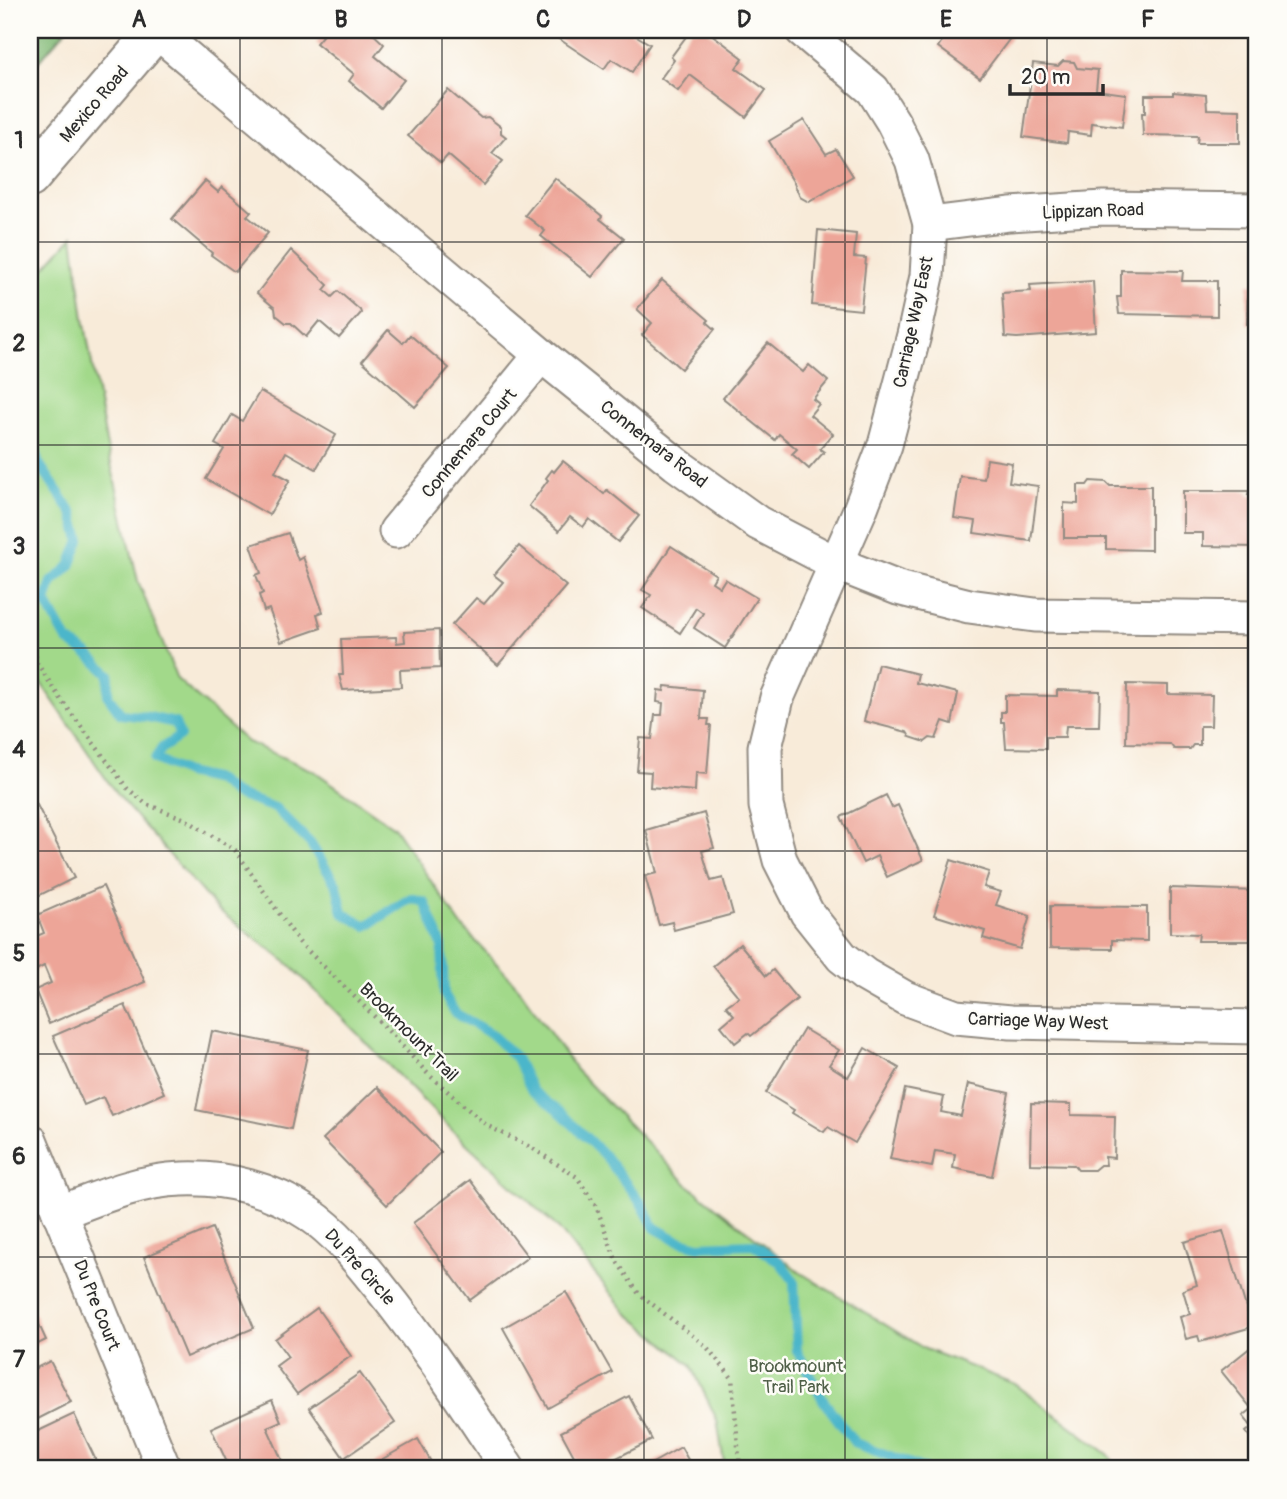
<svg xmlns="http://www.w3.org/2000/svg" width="1287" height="1499" font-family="Pangolin,sans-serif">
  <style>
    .green { fill: #a2d98a; stroke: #66825a; stroke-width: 2 }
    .forest { fill: #81b976; stroke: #567250; stroke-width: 2 }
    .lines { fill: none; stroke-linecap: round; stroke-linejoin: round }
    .stream { stroke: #4cb6ca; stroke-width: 10 }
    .building { fill: #eda598 }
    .street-casing { stroke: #928b82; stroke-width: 37 }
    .primary-casing { stroke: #928b82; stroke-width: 42 }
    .path { stroke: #928b82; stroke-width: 4.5; stroke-dasharray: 2 5; stroke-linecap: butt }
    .street { stroke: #fff; stroke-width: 33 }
    .primary { stroke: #fff; stroke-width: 38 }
    .grid { fill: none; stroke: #2b2b2b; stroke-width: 2; stroke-opacity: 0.55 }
    .labels { text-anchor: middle; stroke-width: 5; stroke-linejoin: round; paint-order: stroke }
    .street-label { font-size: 18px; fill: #2b2b2b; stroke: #fdfcf7 }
    .park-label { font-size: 18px; fill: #4f5f48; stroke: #fdfcf7 }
    .neatline { fill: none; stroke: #2b2b2b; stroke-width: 2.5 }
    .grid-label { font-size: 23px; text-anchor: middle; font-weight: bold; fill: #2b2b2b }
  </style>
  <rect width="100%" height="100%" fill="#fdfcf7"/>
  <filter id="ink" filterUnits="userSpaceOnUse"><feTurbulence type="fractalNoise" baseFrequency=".0143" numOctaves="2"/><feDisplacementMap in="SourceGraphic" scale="14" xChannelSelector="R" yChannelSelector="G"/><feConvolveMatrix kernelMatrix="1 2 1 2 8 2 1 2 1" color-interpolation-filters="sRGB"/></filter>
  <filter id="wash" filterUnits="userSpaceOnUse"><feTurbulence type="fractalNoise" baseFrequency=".00686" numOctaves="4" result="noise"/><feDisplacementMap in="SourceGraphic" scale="28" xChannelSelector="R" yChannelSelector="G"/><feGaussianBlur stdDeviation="1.57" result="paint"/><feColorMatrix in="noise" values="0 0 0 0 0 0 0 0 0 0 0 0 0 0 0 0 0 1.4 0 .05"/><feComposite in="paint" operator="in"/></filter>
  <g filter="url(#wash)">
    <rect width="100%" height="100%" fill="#f8ebd9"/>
    <polygon class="green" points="73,236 84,319 106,442 138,581 177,679 247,742 314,771 394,827 461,925 518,987 576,1070 688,1185 801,1273 925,1349 1015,1384 1109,1455 1117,1469 725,1469 717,1420 691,1365 626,1312 558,1228 455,1133 290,965 217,909 117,795 30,667 30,284"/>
    <polygon class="forest" points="30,30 66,30 32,69 30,69"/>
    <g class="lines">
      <g class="stream">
        <polyline points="30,364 30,409"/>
        <polyline points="30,425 38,462 73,514 80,540 70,566 52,582 46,602 67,640 89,655 109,674 108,696 121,714 148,717 175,723 180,736 162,748 155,759 186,773 217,780 234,794 275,808 310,843 337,886 343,913 366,926 411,898 425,902 442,946 444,994 455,1013 491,1034 516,1058 532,1091 561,1113 605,1156 641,1203 655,1228 677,1240 699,1246 753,1244 780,1262 794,1281 797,1351 823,1400 855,1443 924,1469"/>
      </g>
    </g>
    <g id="blocks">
      <g class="building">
        <polygon points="327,30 369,30 384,44 375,56 404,80 381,108 349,81 354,74 316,43"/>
        <polygon points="552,30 632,30 630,32 650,44 632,72 611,59 604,69 550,33"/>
        <polygon points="691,30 706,30 743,58 736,68 766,90 746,117 690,75 678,91 661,78 674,60 671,57"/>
        <polygon points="939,30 1000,30 1011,37 980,78 938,47 946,35"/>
        <polygon points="1063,61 1074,62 1077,68 1098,70 1096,90 1126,94 1122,127 1092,123 1091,135 1068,132 1067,143 1023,137 1033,63 1058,66"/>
        <polygon points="448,90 481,118 488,117 501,127 501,133 506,137 492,153 503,161 483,185 448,155 441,163 408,136"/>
        <polygon points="1173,92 1206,95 1207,109 1240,110 1240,143 1197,143 1198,136 1143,135 1142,113 1145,113 1145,95 1173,95"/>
        <polygon points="804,120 826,154 836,149 853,176 809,202 800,197 794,183 769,141"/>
        <polygon points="555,178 602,216 600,219 624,238 592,277 541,236 545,231 525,215"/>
        <polygon points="205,181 218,192 222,187 251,212 247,216 268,233 235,272 211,255 212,253 172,219"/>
        <polygon points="818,230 856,234 854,257 866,258 861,310 812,305"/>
        <polygon points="291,250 328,285 324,290 332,297 338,291 360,310 361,313 339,338 319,321 306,337 291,323 286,323 276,315 275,308 257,293"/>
        <polygon points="1121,270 1183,271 1182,281 1217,281 1217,316 1119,314 1117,297 1121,297"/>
        <polygon points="662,280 709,320 707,322 715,329 681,369 642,335 652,323 637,309"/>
        <polygon points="1093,281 1096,332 1017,338 1005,337 1002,293 1031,291 1030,285"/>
        <polygon points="1248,284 1257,285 1257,324 1247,324"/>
        <polygon points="388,330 403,343 410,335 449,368 415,407 362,361"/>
        <polygon points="768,343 803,372 809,365 828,381 813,399 819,404 810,415 833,434 820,449 824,452 809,469 792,454 797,449 779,434 775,440 723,398"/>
        <polygon points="260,391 336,435 316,469 286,452 275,472 290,480 269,515 206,479 224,449 215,444 232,415 242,421"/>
        <polygon points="987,459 1012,463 1009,482 1038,486 1031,541 974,533 976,521 954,518 960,476 984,479"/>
        <polygon points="563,461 604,494 607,490 639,516 618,542 589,519 583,527 570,517 559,531 529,506 548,480 546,478 552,470 554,472"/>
        <polygon points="1090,481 1106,482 1110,486 1151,486 1151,550 1106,549 1106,538 1064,538 1064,503 1078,504 1078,485 1087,485"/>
        <polygon points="1183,491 1249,491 1248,495 1257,495 1257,547 1203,546 1203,533 1183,533"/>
        <polygon points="288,533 298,560 303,557 323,612 317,614 321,628 281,642 269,609 264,611 259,595 263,593 256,575 261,573 251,545"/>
        <polygon points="519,546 566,586 498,665 452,625 476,598 484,604 503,582 494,575"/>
        <polygon points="671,546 716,575 712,582 720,587 725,579 757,598 725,648 694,628 703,613 696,608 680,633 642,608 651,595 642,590"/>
        <polygon points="439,630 440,668 400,670 401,687 343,690 339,675 343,675 341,639 396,637 397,643 405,642 404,632"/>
        <polygon points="878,664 918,674 916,683 958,693 952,724 943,721 936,739 930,738 925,742 910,737 907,732 864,721"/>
        <polygon points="1127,684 1168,685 1168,694 1212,695 1211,726 1200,726 1200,745 1193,745 1190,749 1174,749 1170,744 1126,743"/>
        <polygon points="665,686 703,690 701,719 709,719 708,725 711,725 707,774 696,773 695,791 650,787 651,772 637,771 640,738 652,739 655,715 662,715 663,703 657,702 658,690 664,691"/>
        <polygon points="1057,690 1100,691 1099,726 1066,726 1065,737 1046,737 1046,749 1006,748 1004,722 1001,722 1001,712 1005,712 1005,695 1057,696"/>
        <polygon points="1251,692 1257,692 1257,732 1250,732"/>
        <polygon points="886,795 892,808 898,805 923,860 887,877 877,856 863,863 841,817"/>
        <polygon points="36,803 74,878 30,900 30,807"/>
        <polygon points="704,813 714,848 702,851 711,881 723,878 733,914 674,930 672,922 659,925 645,876 657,873 646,830"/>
        <polygon points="951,860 989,872 984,887 1001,892 996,905 1030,916 1020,949 983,938 985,931 934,915"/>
        <polygon points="103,886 145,982 49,1024 35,990 51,983 44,966 30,973 30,939 44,933 37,915"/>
        <polygon points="1170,888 1257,891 1257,941 1198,941 1199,934 1170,933"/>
        <polygon points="1050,906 1147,907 1147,941 1112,940 1112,949 1050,948"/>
        <polygon points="740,944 766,976 773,970 797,999 751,1036 748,1033 735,1043 721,1026 734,1015 726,1006 739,997 713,966"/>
        <polygon points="125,1005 164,1093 112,1116 103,1097 84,1105 53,1036"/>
        <polygon points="804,1029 839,1050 829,1065 848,1077 865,1048 899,1068 855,1143 828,1127 824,1132 792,1113 794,1110 766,1093"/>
        <polygon points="212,1031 308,1050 291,1129 196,1110"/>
        <polygon points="968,1084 1009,1093 992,1176 953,1168 955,1154 935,1151 932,1167 890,1159 905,1089 944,1097 941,1112 961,1116"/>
        <polygon points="377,1087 441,1152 387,1205 323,1139"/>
        <polygon points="1031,1103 1071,1104 1071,1115 1115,1116 1114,1158 1105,1157 1106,1165 1100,1165 1094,1170 1078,1170 1074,1165 1030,1164"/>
        <polygon points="470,1180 528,1257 470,1300 413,1223"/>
        <polygon points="212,1228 254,1328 186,1357 144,1257"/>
        <polygon points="1223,1231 1252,1327 1200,1342 1198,1336 1186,1339 1180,1317 1190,1314 1183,1290 1197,1285 1184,1242"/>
        <polygon points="566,1292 612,1372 548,1408 503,1328"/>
        <polygon points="30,1305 46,1340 30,1348"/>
        <polygon points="317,1308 351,1356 297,1394 276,1366 288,1357 275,1339"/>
        <polygon points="1251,1347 1257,1355 1257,1446 1246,1432 1252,1427 1243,1416 1252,1409 1221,1371"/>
        <polygon points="50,1361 71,1402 30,1423 30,1371"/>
        <polygon points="360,1373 395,1423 344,1458 309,1408"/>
        <polygon points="629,1396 652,1440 595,1469 581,1469 561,1432"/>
        <polygon points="272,1400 281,1421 267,1427 286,1469 253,1469 251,1464 239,1469 230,1469 211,1428"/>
        <polygon points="74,1414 100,1469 30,1469 30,1435"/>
        <polygon points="418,1439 435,1469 365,1469"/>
        <polygon points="681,1447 692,1467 687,1469 642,1469"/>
      </g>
    </g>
  </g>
  <g filter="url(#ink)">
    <use href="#blocks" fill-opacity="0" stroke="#928b82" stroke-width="2"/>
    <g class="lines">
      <defs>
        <g id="street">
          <polyline points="802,30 873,90 893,122 912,160 930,224 927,276 914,335 885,445 860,510 777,698 765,747 766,806 780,860 807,913 842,957 865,975 905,998 956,1017 1011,1022 1257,1027"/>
          <polyline points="156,31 541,355 676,464 758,523 835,563 898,588 969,606 1035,615 1257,618"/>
          <polyline points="930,224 1010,214 1103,208 1257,210"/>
          <polyline points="396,531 541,355"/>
          <polyline points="30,1140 164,1469"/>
          <path d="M59,1213C98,1198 140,1180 182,1179C226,1177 272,1189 309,1214C337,1233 358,1260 379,1286C426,1344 467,1407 508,1469"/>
        </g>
        <polyline id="primary" points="30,178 157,30"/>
      </defs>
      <use href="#street" class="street-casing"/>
      <use href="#primary" class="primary-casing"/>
      <polyline class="path" points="30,621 37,663 60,698 127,788 146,804 185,819 235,850 299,942 382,1024 429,1075 486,1125 532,1148 577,1177 596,1206 616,1260 639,1294 706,1346 732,1378 740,1469"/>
      <use href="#street" class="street"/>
      <use href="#primary" class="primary"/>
    </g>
  </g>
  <path class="grid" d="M240,30V1469M442,30V1469M644,30V1469M845,30V1469M1047,30V1469M30,242H1257M30,445H1257M30,648H1257M30,851H1257M30,1054H1257M30,1257H1257"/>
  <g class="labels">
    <g class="street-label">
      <text transform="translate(94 104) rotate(-49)" y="6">Mexico Road</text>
      <text transform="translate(1093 211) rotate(-2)" y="6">Lippizan Road</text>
      <text transform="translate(913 322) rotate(-78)" y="6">Carriage Way East</text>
      <text transform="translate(469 443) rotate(-50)" y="6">Connemara Court</text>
      <text transform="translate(654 444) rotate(38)" y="6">Connemara Road</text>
      <text transform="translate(1038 1021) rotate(2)" y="6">Carriage Way West</text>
      <text transform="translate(409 1032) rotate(45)" y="6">Brookmount Trail</text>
      <text transform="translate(360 1267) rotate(48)" y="6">Du Pre Circle</text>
      <text transform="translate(97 1305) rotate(68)" y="6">Du Pre Court</text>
    </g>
    <g class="park-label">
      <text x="796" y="1372">Brookmount<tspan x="796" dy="21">Trail Park</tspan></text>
    </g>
  </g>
  <rect width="1287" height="1499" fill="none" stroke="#fdfcf7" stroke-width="77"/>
  <path d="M1010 84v10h93v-10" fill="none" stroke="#2b2b2b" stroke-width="3.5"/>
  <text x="1021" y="84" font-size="21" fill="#2b2b2b" stroke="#fdfcf7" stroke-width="5" paint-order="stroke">20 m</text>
  <rect x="38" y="38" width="1210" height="1422" class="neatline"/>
  <g class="grid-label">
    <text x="139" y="27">A</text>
    <text x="341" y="27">B</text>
    <text x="543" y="27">C</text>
    <text x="744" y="27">D</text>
    <text x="946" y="27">E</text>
    <text x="1148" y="27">F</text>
    <text x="19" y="148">1</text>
    <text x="19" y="351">2</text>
    <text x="19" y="554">3</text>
    <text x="19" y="757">4</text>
    <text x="19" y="961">5</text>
    <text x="19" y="1164">6</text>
    <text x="19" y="1367">7</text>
  </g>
</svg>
